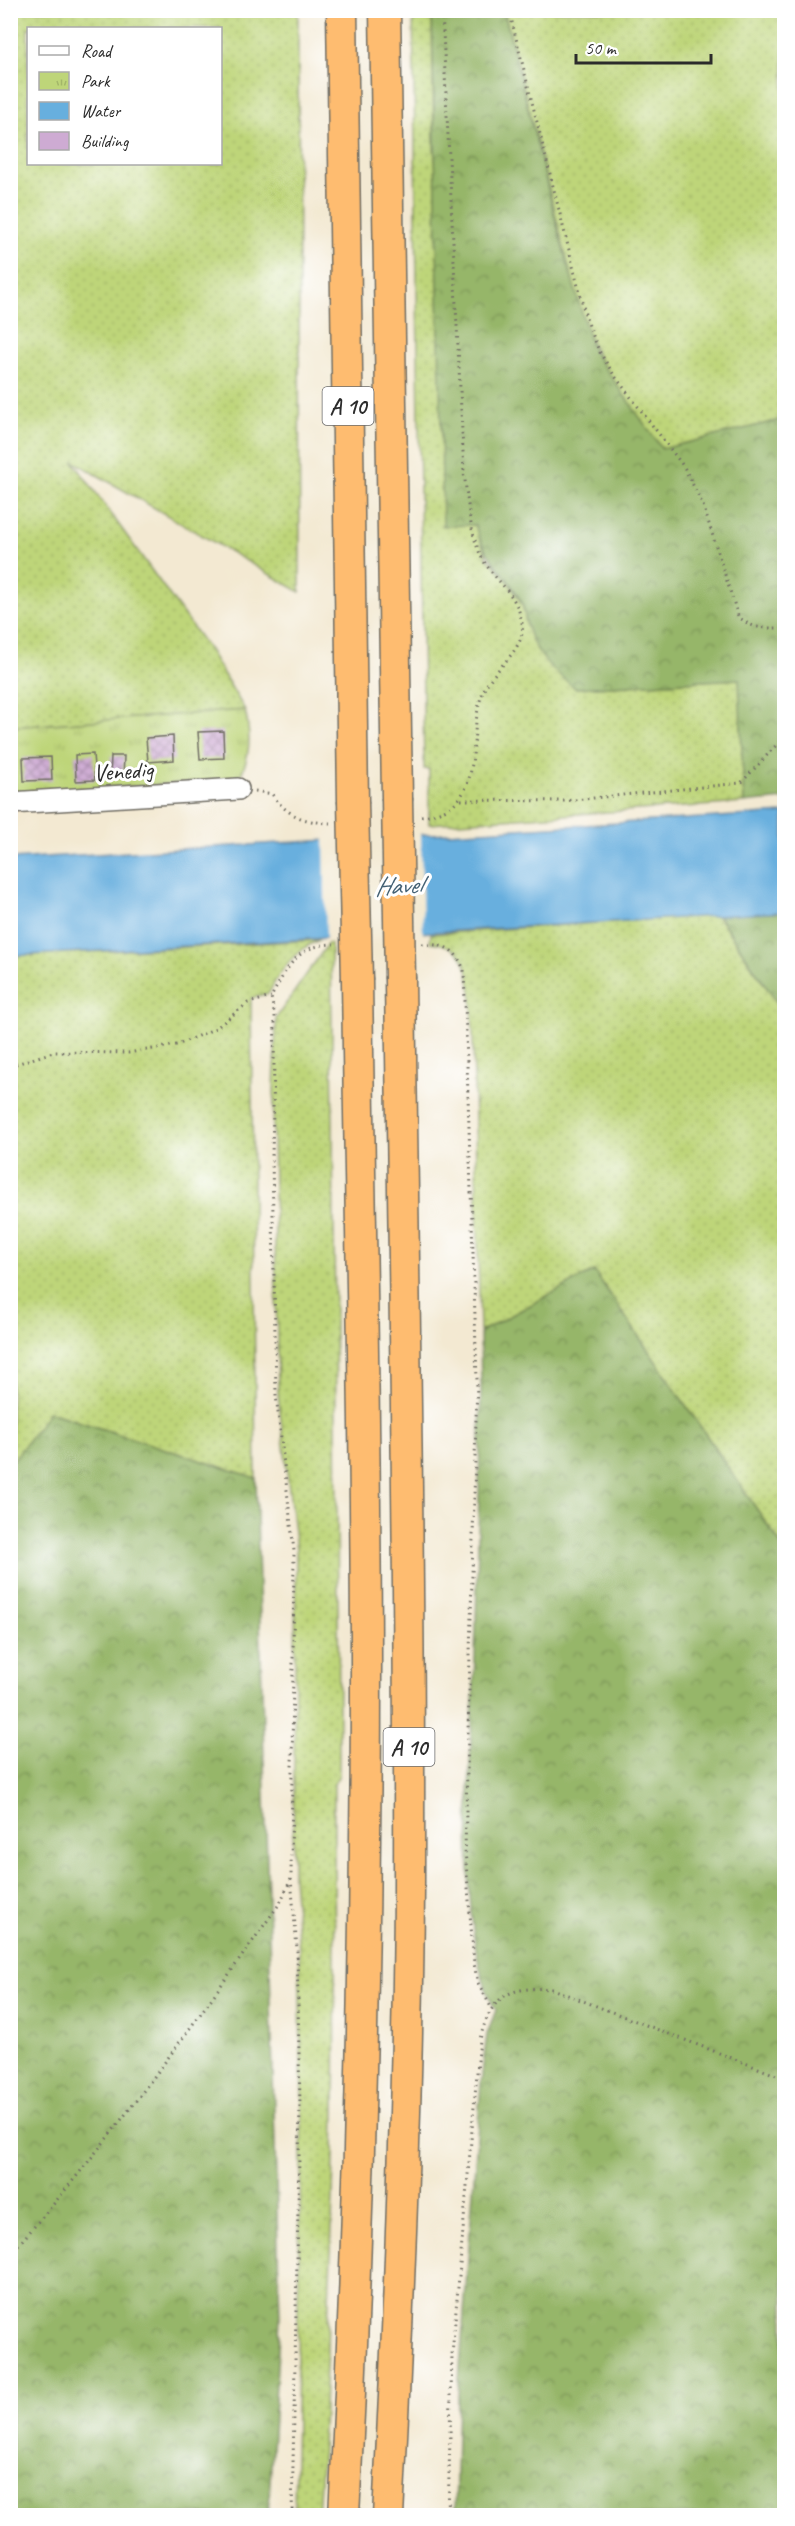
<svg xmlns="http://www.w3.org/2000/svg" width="795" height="2526" font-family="Caveat,sans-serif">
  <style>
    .grass { fill: url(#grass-dots); stroke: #748052; stroke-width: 1.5; fill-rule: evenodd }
    .forest { fill: url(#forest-crowns); stroke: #60704a; stroke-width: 1.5 }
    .park { fill: url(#park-tufts); stroke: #748052; stroke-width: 1.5 }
    .water { fill: #67afde; stroke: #496d84; stroke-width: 1.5 }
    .pier { fill: #f3e9d2 }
    .building { fill: url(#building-cross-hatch) }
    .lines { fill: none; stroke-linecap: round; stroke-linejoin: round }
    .minor-casing { stroke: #716e65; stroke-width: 24 }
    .highway-casing { stroke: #716e65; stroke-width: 33 }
    .path { stroke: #716e65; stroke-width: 3; stroke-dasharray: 1.5 4.5; stroke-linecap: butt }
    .minor { stroke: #fff; stroke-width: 21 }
    .highway { stroke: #febc70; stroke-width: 30 }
    .highway-bridge-casing { stroke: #716e65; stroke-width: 33; stroke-linecap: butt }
    .highway-bridge { stroke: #febc70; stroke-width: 30 }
    .labels { text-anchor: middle; stroke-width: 6; stroke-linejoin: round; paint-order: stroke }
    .shield { fill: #fff; stroke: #6b6b6b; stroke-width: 1.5 }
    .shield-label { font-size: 22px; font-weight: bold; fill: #2b2b2b }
    .street-label { font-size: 24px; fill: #2b2b2b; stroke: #fff }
    .water-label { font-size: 26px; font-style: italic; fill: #436073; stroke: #fff }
  </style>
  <defs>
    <pattern id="grass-dots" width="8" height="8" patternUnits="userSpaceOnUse" patternTransform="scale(1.5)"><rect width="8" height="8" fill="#bed579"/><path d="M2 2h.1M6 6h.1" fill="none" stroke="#a3b769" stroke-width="1.8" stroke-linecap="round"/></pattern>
    <pattern id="forest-crowns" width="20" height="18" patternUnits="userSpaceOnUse" patternTransform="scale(1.5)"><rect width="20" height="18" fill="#96b669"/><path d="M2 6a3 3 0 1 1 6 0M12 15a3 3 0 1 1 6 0" fill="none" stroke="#7b9457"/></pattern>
    <pattern id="park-tufts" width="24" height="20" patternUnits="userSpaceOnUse" patternTransform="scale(1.5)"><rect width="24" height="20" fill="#bed579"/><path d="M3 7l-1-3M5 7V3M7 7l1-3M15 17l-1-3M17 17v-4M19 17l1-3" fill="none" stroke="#a3b769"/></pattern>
    <pattern id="building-cross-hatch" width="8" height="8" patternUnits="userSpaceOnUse" patternTransform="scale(1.5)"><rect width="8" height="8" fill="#ceabd3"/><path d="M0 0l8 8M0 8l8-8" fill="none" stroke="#a78bab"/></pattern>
  </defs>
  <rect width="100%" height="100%" fill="#fff"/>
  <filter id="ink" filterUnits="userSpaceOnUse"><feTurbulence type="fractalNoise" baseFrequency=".0167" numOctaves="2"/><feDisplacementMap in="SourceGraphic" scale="12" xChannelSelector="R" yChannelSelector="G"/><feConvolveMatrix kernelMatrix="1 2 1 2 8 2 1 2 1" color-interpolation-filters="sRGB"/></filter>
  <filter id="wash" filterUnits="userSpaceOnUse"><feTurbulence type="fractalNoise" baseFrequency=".008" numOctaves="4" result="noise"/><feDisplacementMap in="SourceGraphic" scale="24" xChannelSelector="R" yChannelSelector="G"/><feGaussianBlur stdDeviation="1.35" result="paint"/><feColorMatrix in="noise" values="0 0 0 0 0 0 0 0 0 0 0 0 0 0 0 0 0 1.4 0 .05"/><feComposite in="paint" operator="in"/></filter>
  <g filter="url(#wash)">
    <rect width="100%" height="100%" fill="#f3e9d2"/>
    <g class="grass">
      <path d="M11,10L298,11L300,592L73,461L209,650L245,710L11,727ZM220,28V164H28V28Z"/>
      <polygon points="413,11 432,11 434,149 475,525 487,557 506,578 522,604 528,629 575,688 740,679 744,803 429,824 429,769 424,769"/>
      <path d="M504,11H784V419L662,449C631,407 600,370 582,320Z"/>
      <path d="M717,915L784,1013V1549L594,1271L480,1332L472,999C467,968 468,946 430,942L431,934Z"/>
      <path d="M331,939L339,1704V1775L334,1784C333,1892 337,1999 335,2107C333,2243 326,2379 318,2516L294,2515L302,2106L299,1949L293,1878L296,1550L278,1394L273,1130L276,1018Z"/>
      <path d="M319,940C294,951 281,969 269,993L251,998L256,1478L49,1412L11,1465V956Z"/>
    </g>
    <g class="forest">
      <path d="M432,11H504L561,241L593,351L662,449L784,419V799L744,803L739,679L575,688C553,671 535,655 527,627C525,620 525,611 522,604C509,573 485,562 475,525L443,526Z"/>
      <polygon points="784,912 784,1013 718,915"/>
      <path d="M594,1271L784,1549V2515H455L458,2395L481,2082L487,2034L496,2010C453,1941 472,1742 475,1656C478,1567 479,1477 481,1388L480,1332Z"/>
      <polygon points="49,1412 256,1478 280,2318 268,2515 11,2515 10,1465"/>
    </g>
    <path class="park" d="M245,710C251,736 251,755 239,779L11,795V727Z"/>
    <polygon class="water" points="784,813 784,912 11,956 11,859"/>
    <polygon class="pier" points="421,831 423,937 326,943 324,837"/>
    <g id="blocks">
      <g class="building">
        <polygon points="223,731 224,758 200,759 198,732"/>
        <polygon points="173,736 174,760 148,762 146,738"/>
        <polygon points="93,754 95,780 76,781 75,755"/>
        <polygon points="111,756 124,756 123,778 110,778"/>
        <polygon points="51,757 52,780 24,781 23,758"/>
      </g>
    </g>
  </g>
  <g filter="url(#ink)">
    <use href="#blocks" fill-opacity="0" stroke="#716e65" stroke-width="1.5"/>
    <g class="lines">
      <defs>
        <polyline id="minor" points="10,803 238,789"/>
        <g id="highway">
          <polyline points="342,10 353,801"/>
          <polyline points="385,10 397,798"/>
          <path d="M344,2516C359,2233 366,1950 366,1667C366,1438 360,1209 357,980"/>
          <path d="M388,2516C399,2307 408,2099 409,1890C410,1586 404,1283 400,979"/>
        </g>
      </defs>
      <use href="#minor" class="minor-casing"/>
      <use href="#highway" class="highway-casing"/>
      <g class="path">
        <path d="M509,10L586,318L599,351L614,375L684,467L703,505L738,616C752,630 765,628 784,628"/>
        <path d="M255,791L272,794C287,816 304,822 330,823"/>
        <polyline points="461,800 564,801 741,783 784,737"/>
        <path d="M421,816C491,809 464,739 483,692C492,669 527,650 522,623C517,592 495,582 482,558C469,532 468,501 464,473L442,10"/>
        <path d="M422,944C445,945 455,947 464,970L477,1380L465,1850L474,1964L478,1983L491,2007"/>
        <polyline points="10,1066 53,1052 128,1053 177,1045 216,1028 248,1003 271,997"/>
        <path d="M10,2254C109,2144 194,2023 280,1903L291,1879"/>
        <path d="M292,2516L300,2106L297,1949L291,1878L294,1551L276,1395L272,1156L275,1017L271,997C288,967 296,945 334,944"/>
        <path d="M448,2516L452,2355L480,2039C491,1996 508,1986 552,1989L784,2078"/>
        <polyline points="782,2516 784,2512"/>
      </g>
      <use href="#minor" class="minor"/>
      <use href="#highway" class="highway"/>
      <defs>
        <g id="highway-bridge">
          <polyline points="397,798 400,979"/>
          <polyline points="353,801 357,980"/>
        </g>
      </defs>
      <use href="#highway-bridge" class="highway-bridge-casing"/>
      <use href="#highway-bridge" class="highway-bridge"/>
    </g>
  </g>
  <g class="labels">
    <g class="shield">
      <rect x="322.5" y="387" width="51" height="38" rx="4.5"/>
      <rect x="383.5" y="1728" width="51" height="38" rx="4.5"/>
    </g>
    <g class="shield-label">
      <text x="348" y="414">A 10</text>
      <text x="409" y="1755">A 10</text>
    </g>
    <g class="street-label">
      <text transform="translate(123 771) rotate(-4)" y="8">Venedig</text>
    </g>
    <g class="water-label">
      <text transform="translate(398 885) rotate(-3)" y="9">Havel</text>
    </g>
  </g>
  <rect width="795" height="2526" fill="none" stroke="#fff" stroke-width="36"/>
  <rect x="27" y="27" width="195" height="138" fill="#ffffff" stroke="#aaaaaa" stroke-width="1.5"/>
  <rect x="39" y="46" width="30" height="9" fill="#ffffff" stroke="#aaaaaa" stroke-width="1.5"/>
  <text x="81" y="57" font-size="18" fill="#2b2b2b">Road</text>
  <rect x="39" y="72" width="30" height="18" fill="url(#park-tufts)" stroke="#aaaaaa" stroke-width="1.5"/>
  <text x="81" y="87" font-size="18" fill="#2b2b2b">Park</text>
  <rect x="39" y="102" width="30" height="18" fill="#67afde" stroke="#aaaaaa" stroke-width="1.5"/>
  <text x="81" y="117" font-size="18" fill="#2b2b2b">Water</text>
  <rect x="39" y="132" width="30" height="18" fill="#ceabd3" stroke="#aaaaaa" stroke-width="1.5"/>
  <text x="81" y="147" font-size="18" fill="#2b2b2b">Building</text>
  <path d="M576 54v9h135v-9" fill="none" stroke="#2b2b2b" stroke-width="3"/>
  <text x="585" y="54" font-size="18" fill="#2b2b2b" stroke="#ffffff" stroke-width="4.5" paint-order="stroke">50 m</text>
</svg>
